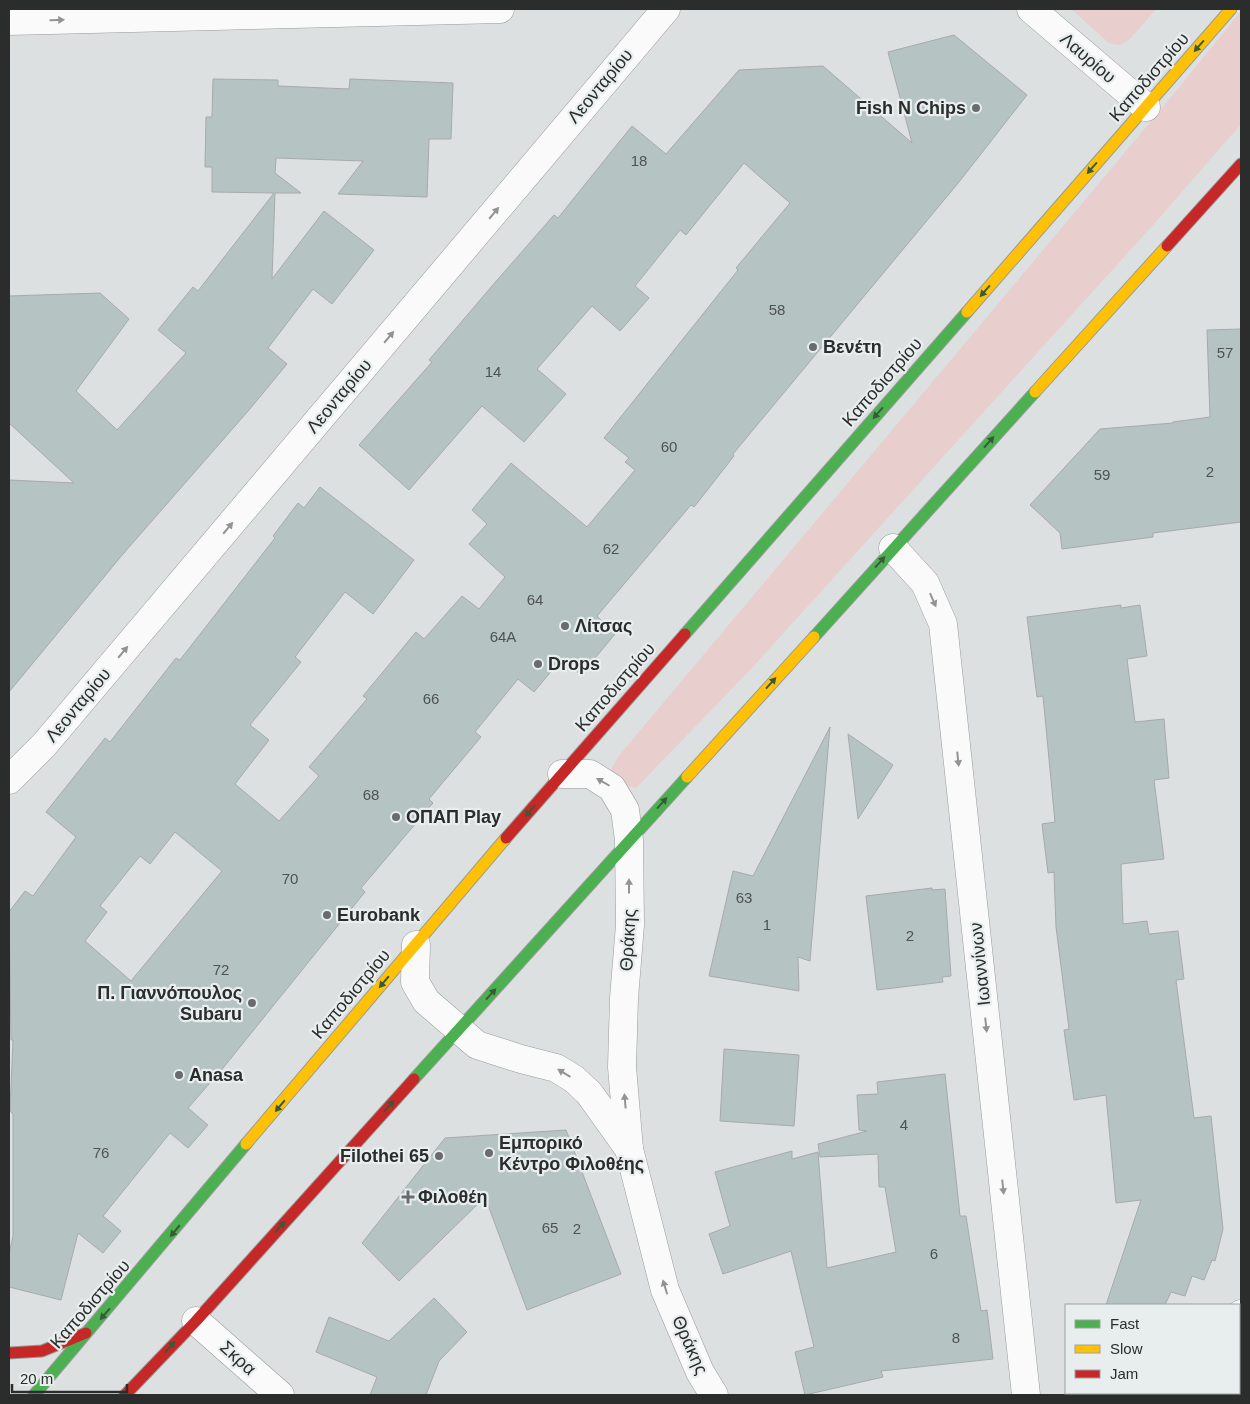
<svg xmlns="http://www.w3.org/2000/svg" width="1250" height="1404" font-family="Arial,sans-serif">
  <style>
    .green { fill: #e8cecc }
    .building { fill: #b5c3c3; stroke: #a8aaaa; fill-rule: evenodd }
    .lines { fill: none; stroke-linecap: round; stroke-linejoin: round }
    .street-casing { stroke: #989b9b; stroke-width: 29 }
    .fast-casing { stroke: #989b9b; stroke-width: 13 }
    .slow-casing { stroke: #989b9b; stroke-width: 13 }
    .jam-casing { stroke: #989b9b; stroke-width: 13 }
    .street { stroke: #fafafa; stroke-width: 28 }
    .fast { stroke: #4caf50; stroke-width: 11 }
    .slow { stroke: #ffc107; stroke-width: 11 }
    .jam { stroke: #c62828; stroke-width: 11 }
    .oneway { fill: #929494 }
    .oneway2 { fill: #375a39 }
    .poi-dot { fill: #696c6c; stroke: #e8eeee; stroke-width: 2 }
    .labels { text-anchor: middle; stroke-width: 4.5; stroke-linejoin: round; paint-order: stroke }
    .number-label { font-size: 15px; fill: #4e5252 }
    .street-label { font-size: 18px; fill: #2b2d2d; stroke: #e8eeee }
    .poi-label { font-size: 18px; font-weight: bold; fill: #2b2d2d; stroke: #e8eeee; text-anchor: start }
  </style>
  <rect width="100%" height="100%" fill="#dce0e0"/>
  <g class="green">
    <polygon points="1071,9 1156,9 1130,39 1120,45 1109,43"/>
    <polygon points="1241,11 1241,124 1153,225 749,671 636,788 617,783 610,772 618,757 1163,107"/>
    <polygon points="1241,1353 1241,1395 1190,1395 1193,1393 1239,1393 1239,1355"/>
  </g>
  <g class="building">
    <path d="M954,35L1027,95L959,182L733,454L734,456L694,507L691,505L597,616L615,634L581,675L562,658L534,692L518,679L475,732L481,737L429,799L433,803L361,888L365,892L223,1068L188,1108L208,1125L188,1148L170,1133L103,1216L121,1231L103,1253L78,1233L61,1300L9,1287V1254L13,1236V1114L10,1111L13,1040H11L9,912L25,891L33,896L76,837L46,812L105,738L110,742L176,658L180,660L275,538L273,536L298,503L304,508L320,487L414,560L373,614L345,592L295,657L301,662L250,725L269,740L235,784L279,821L319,776L309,767L367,699L363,696L416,632L424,639L462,596L479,609L505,577L469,544L487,524L472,510L511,463L587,527L635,470L625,462L629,458L604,438L738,270L736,268L790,203L744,163L686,235L680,230L635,286L649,298L620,331L592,306L537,369L566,394L524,442L482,406L409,490L359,445L432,362L429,360L492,286L554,215L558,218L632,126L666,154L739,70L823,66L912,143L888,52ZM175,832L222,871L131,981L85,941L107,912L100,906L140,856L150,864Z"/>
    <polygon points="213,79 278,80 278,86 349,89 350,79 453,83 451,139 429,139 427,197 338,194 363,161 276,158 275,173 301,193 275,193 272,279 324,211 374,250 332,304 313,289 268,348 287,364 249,410 123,554 9,692 9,480 74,483 9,423 9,296 100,293 129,319 76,391 117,430 186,353 158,330 193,287 198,291 274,193 212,192 212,167 205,167 206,117 212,117"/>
    <polygon points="1241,329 1241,522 1153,533 1153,537 1062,549 1060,533 1030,505 1100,429 1173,423 1173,422 1210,417 1207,330"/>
    <polygon points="1121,605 1121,608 1140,605 1147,656 1127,659 1135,722 1164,719 1169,778 1154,780 1164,859 1121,864 1123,924 1147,921 1149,934 1178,931 1184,979 1176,980 1194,1118 1211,1116 1223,1229 1215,1261 1212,1260 1204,1280 1192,1276 1185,1296 1171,1292 1165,1305 1106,1305 1141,1200 1116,1203 1106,1095 1074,1100 1064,1030 1069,1029 1056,927 1054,872 1048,873 1042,824 1055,822 1043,696 1037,697 1027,617"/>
    <polygon points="830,727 810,961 798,957 799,991 709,976 733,871 753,876"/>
    <polygon points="848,734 893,765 858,819"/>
    <polygon points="932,888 932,890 945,889 951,976 942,977 943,982 877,990 866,896"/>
    <polygon points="724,1049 799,1055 794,1126 720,1121"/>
    <polygon points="945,1074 960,1216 966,1216 981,1311 987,1310 993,1359 881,1371 883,1377 805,1395 795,1352 814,1347 791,1251 723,1274 709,1234 730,1226 715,1172 792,1151 792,1159 818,1152 827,1268 896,1252 885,1187 879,1187 878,1154 820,1157 818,1144 867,1131 859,1130 857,1095 878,1094 877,1082"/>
    <polygon points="566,1130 621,1274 527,1310 485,1197 399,1281 362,1243 445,1138"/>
    <polygon points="434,1298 467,1332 439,1361 426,1395 370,1395 377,1377 316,1352 329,1317 389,1341"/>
  </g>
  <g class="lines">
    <defs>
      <g id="street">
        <polyline points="1031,9 1146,107"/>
        <polyline points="9,21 500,9"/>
        <polyline points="893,548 925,583 943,624 1026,1395"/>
        <polyline points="562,774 590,774 612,788 625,810 629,840 630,925 624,998 622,1067 629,1149 665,1290 700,1372 714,1395"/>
        <polyline points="9,780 44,745 666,9"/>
        <polyline points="416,945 415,982 426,1001 477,1045 521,1059 556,1068 574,1079 589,1093 629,1149"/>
        <polyline points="1239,1316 1241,1314"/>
        <polyline points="196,1321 280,1395"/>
        <polyline points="1143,1395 1146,1393"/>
      </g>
      <g id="fast">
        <polyline points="685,634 967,312"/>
        <polyline points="814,637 1035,392"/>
        <polyline points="414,1079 687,777"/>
        <polyline points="34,1395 246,1144"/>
      </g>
      <g id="slow">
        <polyline points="967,312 1231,9"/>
        <polyline points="1035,392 1167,246"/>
        <polyline points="687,777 814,637"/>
        <polyline points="246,1144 506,838"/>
      </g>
      <g id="jam">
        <polyline points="1167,246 1241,164"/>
        <polyline points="506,838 685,634"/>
        <polyline points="9,1353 42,1351 86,1333"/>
        <polyline points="125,1395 196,1321 414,1079"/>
      </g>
    </defs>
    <use href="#street" class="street-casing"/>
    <use href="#fast" class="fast-casing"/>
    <use href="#slow" class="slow-casing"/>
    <use href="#jam" class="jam-casing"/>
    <use href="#street" class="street"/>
    <use href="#fast" class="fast"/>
    <use href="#slow" class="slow"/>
    <use href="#jam" class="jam"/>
  </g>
  <defs><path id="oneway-solid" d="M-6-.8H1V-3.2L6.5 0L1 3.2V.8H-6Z" transform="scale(1.25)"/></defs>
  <g class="oneway">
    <use href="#oneway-solid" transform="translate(57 20) rotate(-1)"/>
    <use href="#oneway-solid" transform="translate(494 213) rotate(-50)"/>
    <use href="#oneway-solid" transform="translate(389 337) rotate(-50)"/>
    <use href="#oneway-solid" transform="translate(228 528) rotate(-50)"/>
    <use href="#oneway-solid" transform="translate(933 600) rotate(66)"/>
    <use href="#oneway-solid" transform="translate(123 652) rotate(-50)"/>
    <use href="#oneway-solid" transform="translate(958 759) rotate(84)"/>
    <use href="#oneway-solid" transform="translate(603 782) rotate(-150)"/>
    <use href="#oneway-solid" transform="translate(629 886) rotate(-90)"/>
    <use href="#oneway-solid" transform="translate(986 1025) rotate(84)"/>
    <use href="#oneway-solid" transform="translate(564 1073) rotate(-149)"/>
    <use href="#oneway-solid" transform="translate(625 1101) rotate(-95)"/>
    <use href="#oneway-solid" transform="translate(1003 1187) rotate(84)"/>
    <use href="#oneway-solid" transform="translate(665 1287) rotate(-107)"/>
  </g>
  <g class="oneway2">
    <use href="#oneway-solid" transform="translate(1199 46) rotate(131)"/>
    <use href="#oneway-solid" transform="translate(1092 168) rotate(131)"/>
    <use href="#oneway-solid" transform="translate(985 291) rotate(131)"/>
    <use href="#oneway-solid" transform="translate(878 413) rotate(131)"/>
    <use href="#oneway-solid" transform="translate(989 442) rotate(-48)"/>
    <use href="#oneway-solid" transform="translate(880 562) rotate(-48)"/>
    <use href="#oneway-solid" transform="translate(771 683) rotate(-48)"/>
    <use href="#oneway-solid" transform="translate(662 803) rotate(-48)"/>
    <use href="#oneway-solid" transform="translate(530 811) rotate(131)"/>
    <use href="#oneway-solid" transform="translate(384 982) rotate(130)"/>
    <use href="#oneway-solid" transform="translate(491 994) rotate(-48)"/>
    <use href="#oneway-solid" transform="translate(280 1106) rotate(130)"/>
    <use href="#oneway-solid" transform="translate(389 1106) rotate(-48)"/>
    <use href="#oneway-solid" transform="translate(280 1227) rotate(-48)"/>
    <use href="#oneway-solid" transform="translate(175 1231) rotate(130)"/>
    <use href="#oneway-solid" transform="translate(105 1314) rotate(131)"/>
    <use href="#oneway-solid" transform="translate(170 1347) rotate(-47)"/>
  </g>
  <g class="poi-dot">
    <circle cx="976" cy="108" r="5"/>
    <circle cx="813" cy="347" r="5"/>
    <circle cx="565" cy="626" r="5"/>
    <circle cx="538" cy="664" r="5"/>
    <circle cx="396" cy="817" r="5"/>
    <circle cx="327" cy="915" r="5"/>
    <circle cx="252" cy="1003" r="5"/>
    <circle cx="179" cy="1075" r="5"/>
    <circle cx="489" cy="1153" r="5"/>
    <circle cx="439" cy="1156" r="5"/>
    <path d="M405.5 1189.5h5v5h5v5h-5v5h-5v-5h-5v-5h5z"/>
  </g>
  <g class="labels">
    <g class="number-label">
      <text x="639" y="166">18</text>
      <text x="777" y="315">58</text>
      <text x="1225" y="358">57</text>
      <text x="493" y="377">14</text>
      <text x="669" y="452">60</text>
      <text x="1210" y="477">2</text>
      <text x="1102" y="480">59</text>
      <text x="611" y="554">62</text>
      <text x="535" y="605">64</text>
      <text x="503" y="642">64Α</text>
      <text x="431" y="704">66</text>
      <text x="371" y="800">68</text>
      <text x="290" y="884">70</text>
      <text x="744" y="903">63</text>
      <text x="767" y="930">1</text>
      <text x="910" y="941">2</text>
      <text x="221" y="975">72</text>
      <text x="904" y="1130">4</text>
      <text x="101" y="1158">76</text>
      <text x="550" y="1233">65</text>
      <text x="577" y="1234">2</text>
      <text x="934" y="1259">6</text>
      <text x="956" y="1343">8</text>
    </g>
    <g class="street-label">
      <text transform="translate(1088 58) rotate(41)" y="6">Λαυρίου</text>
      <text transform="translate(1149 77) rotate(-49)" y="6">Καποδιστρίου</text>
      <text transform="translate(600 86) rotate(-50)" y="6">Λεονταρίου</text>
      <text transform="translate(882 382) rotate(-49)" y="6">Καποδιστρίου</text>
      <text transform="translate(339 396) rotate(-50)" y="6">Λεονταρίου</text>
      <text transform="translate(615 687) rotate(-49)" y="6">Καποδιστρίου</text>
      <text transform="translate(78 705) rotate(-50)" y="6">Λεονταρίου</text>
      <text transform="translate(628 940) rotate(-87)" y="6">Θράκης</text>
      <text transform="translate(980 964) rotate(-96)" y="6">Ιωαννίνων</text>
      <text transform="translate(351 994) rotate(-50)" y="6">Καποδιστρίου</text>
      <text transform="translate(90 1304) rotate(-49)" y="6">Καποδιστρίου</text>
      <text transform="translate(690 1345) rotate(66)" y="6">Θράκης</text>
      <text transform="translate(238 1358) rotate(42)" y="6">Σκρα</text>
    </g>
    <g class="poi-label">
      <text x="966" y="114" text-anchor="end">Fish N Chips</text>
      <text x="823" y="353">Βενέτη</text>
      <text x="575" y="632">Λίτσας</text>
      <text x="548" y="670">Drops</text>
      <text x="406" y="823">ΟΠΑΠ Play</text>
      <text x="337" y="921">Eurobank</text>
      <text x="242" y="999" text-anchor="end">Π. Γιαννόπουλος<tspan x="242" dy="21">Subaru</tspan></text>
      <text x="189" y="1081">Anasa</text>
      <text x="499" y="1149">Εμπορικό<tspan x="499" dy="21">Κέντρο Φιλοθέης</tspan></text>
      <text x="429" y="1162" text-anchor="end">Filothei 65</text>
      <text x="418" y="1203">Φιλοθέη</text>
    </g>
  </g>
  <rect width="1250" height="1404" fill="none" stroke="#2b2d2d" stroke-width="20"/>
  <rect x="1065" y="1304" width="175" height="90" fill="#e8eeee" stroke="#9ca1a1"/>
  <rect x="1075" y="1320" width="25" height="8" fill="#4caf50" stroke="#9ca1a1"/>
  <text x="1110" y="1329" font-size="15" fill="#2b2d2d">Fast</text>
  <rect x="1075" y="1345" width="25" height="8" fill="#ffc107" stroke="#9ca1a1"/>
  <text x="1110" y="1354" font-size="15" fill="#2b2d2d">Slow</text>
  <rect x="1075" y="1370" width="25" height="8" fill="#c62828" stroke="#9ca1a1"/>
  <text x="1110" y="1379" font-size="15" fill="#2b2d2d">Jam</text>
  <path d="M12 1384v8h115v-8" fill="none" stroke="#2b2d2d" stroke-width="2.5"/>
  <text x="20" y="1384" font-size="15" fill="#2b2d2d" stroke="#e8eeee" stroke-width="4" paint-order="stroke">20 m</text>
</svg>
